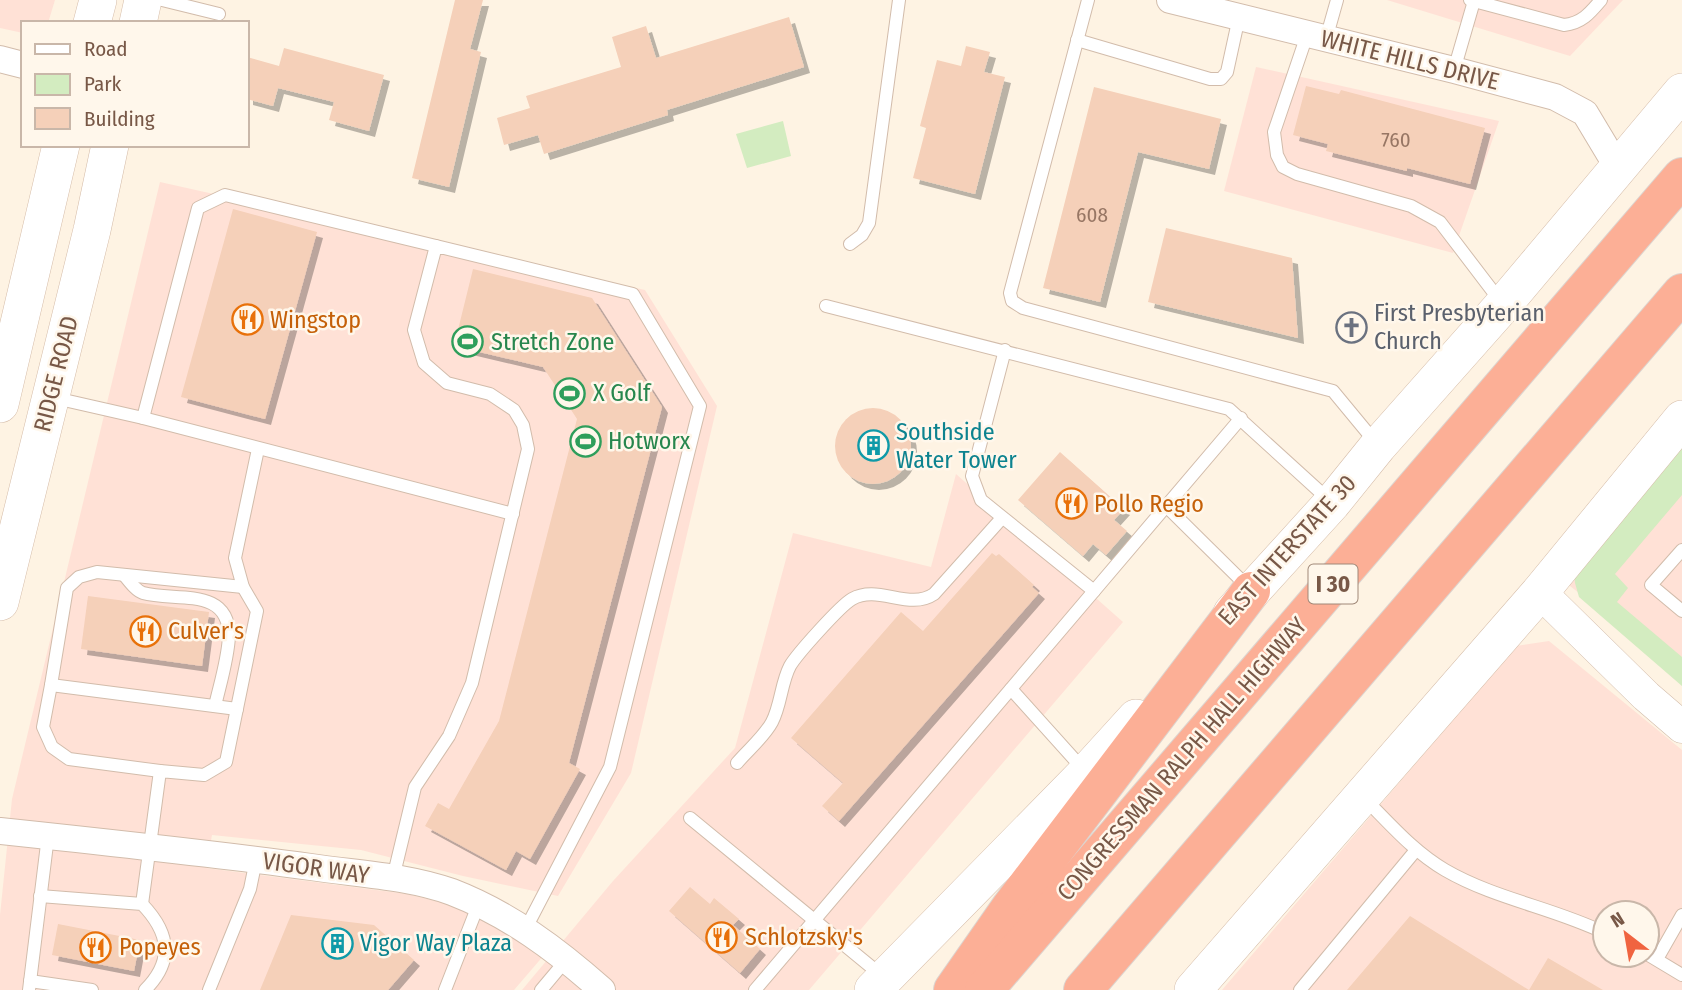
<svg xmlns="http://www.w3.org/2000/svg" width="1682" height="990" font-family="'Fira Sans Condensed',sans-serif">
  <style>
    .commercial { fill: #ffe1d6; fill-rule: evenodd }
    .green { fill: #d3ecc0 }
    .building { fill: #f5d0b9; filter: url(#shadow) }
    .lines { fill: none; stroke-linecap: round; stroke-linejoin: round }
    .service-casing { stroke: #d2bcab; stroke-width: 14 }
    .minor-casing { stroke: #d2bcab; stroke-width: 28 }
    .tertiary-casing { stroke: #d2bcab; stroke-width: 33 }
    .secondary-casing { stroke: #d5bca8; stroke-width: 38 }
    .motorway-casing { stroke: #dcd4cf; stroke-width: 40 }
    .service { stroke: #fff; stroke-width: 12 }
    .minor { stroke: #fff; stroke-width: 26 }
    .tertiary { stroke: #fff; stroke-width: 32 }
    .secondary { stroke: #fff; stroke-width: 37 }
    .motorway { stroke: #fcaf96; stroke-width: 38 }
    .labels { text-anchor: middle; stroke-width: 5; stroke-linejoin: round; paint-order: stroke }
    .number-label { font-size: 21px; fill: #977664 }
    .shield { fill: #fff7eb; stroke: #a08878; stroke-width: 2 }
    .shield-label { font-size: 23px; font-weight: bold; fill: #785847 }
    .street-label { font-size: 24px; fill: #785847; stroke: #fff7eb }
    .worship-label { font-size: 24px; fill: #5b616d; stroke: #fff7eb; text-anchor: start }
    .food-label { font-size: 24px; fill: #c56008; stroke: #fff7eb; text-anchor: start }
    .leisure-label { font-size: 24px; fill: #27864d; stroke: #fff7eb; text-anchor: start }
    .culture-label { font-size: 24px; fill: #0d838f; stroke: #fff7eb; text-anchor: start }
  </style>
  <defs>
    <filter id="shadow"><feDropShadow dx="6" dy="6" stdDeviation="0" flood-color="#0004"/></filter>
  </defs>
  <rect width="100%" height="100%" fill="#fef3e3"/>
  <g class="commercial">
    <polygon points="0,0 55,0 48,23 23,23 23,33 0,28"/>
    <polygon points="1387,0 1623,0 1570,56"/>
    <polygon points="1256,67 1499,121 1453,253 1224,191"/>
    <polygon points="160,182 645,290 717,406 631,773 558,896 463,876 361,850 212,835 206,868 407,894 444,903 478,917 545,954 514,990 0,990 0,915 12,799"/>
    <polygon points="1682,444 1682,674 1565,582"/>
    <polygon points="956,474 1123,622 809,990 522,990 613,881 735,748 793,533 931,567"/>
    <path d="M1549,641L1682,750V990H1222L1516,646ZM1605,913H1647V955H1605Z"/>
  </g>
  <g class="green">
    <polygon points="783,121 791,156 747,168 736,134"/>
    <polygon points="1682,443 1682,495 1615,574 1628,588 1617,602 1682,657 1682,686 1579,597 1575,583 1574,573"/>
  </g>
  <g class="building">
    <polygon points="455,0 483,0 470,49 481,52 449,187 412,178"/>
    <polygon points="789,17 804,67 667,110 668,115 544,154 538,135 504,145 497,118 530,108 526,96 621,67 612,37 646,26 656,58"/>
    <polygon points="966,46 990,52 984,72 1005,77 975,194 913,178 926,128 920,126 937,60 961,66"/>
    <polygon points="284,48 384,75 369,131 329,120 334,102 278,88 273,106 247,99 247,57 279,66"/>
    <polygon points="1306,86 1339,94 1341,90 1485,128 1470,184 1407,168 1407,171 1326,151 1328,144 1293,135"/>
    <polygon points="1094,87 1221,119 1209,169 1138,152 1100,302 1043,288"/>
    <polygon points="233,209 317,232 265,419 181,397"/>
    <polygon points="1166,228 1292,258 1298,338 1148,302"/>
    <polygon points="473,269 592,298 662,407 569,763 580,769 530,859 516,851 506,870 425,826 438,803 449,809 499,721 577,419 543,367 454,346"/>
    <circle cx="873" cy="446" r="38"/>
    <polygon points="1060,452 1124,509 1114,520 1127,531 1106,555 1093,544 1083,556 1018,500"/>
    <polygon points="992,553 996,556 999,554 1034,585 1032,587 1039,593 839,821 822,806 843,783 791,738 901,612 923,631"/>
    <polygon points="88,596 209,612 202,666 81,649"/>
    <polygon points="690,887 710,904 714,898 739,919 733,925 760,949 740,973 669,911"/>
    <polygon points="291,915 374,925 414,960 388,990 260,990"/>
    <polygon points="1410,916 1529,990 1548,958 1603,990 1347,990"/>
    <polygon points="58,924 140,940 134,971 52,955"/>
  </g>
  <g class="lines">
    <defs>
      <g id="service">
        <polyline points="162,0 219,14"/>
        <polyline points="1088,0 1010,293 1012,301 1023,308 1333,391 1376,443"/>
        <path d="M1474,1L1564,25C1582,23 1590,13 1601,0"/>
        <polyline points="1307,35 1274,132 1277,155 1283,167 1297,174 1411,206 1440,222 1501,302"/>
        <polyline points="1326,39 1337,0"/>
        <polyline points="1077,40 1210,79 1221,79 1227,72 1239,17"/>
        <polyline points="1454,70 1474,1 1470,0"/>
        <polyline points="850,244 862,235 869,223 899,0"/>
        <polyline points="826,306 1229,409 1329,500"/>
        <polyline points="1005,350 972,476 981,500 1094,591 1241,418"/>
        <polyline points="55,398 143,418 513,514"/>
        <polyline points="143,418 198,208 225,195 436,246"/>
        <polyline points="1166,506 1248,587"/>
        <polyline points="1682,550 1651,585 1682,611"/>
        <path d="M124,575C129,581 136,591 143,593C175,602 229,586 229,636C228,659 220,684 215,706"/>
        <polyline points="51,685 67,588 79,577 97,572 243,587"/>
        <polyline points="1011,689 1083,769"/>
        <path d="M737,763C748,750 764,737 772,722C781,705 781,683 790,666C797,654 840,606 852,599C878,584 909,611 934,594L1002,518"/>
        <polyline points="160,771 69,759 52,747 43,727 51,685 237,709"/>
        <path d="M1365,799C1390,824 1414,852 1445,870C1495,899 1554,908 1605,933"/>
        <polyline points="690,818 881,975"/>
        <polyline points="393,878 415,787 449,736 472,683 528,449 523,425 514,410 490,394 447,383 424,363 414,330 436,246 633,294 700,406 610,767 525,930"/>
        <path d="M40,896L142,904C169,932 175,960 145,990"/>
        <polyline points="142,904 160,771 204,775 226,762 257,611 243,587 235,558 258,449"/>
        <polyline points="1647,954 1682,975"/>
        <polyline points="1657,959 1682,915"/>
        <polyline points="30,981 92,990"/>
        <polyline points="29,990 48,836"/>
        <polyline points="209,990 250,889 256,860"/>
        <polyline points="445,990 479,903"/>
        <polyline points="541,990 567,959"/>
        <polyline points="755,990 1094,591"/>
        <polyline points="1300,990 1416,850"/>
      </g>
      <g id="minor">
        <polyline points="1170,0 1454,70 1555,97 1585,113 1618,168"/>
        <polyline points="0,59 23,65"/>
        <path d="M0,831C104,842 208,853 311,867C357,874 408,876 452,892C509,914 557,950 602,990"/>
      </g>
      <polyline id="tertiary" points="1540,592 1646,696 1682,727"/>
      <g id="secondary">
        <polyline points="92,23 98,0"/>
        <polyline points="138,23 143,0"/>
        <polyline points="0,404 61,145"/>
        <polyline points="0,602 92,230 110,145"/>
        <polyline points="1232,613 1332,503 1378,446 1503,305 1682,92"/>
        <polyline points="873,990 1086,773 1136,718"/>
        <polyline points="1193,990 1540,592 1682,419"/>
      </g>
      <g id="motorway">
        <polyline points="953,990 1011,907 1251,591"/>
        <polyline points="984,990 1682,177"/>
        <polyline points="1083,990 1682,293"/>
      </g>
    </defs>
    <use href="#service" class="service-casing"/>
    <use href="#minor" class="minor-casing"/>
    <use href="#tertiary" class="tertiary-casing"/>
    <use href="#secondary" class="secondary-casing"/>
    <use href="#motorway" class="motorway-casing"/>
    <use href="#service" class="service"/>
    <use href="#minor" class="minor"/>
    <use href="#tertiary" class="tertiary"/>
    <use href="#secondary" class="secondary"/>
    <use href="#motorway" class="motorway"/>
  </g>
  <defs>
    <symbol id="restaurant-ring" viewBox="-11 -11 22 22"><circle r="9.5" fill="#fff7eb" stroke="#e8710a" stroke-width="1.5"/><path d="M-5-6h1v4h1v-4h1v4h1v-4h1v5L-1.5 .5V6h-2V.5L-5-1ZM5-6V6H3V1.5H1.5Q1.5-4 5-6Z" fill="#e8710a"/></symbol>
    <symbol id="church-ring" viewBox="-11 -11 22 22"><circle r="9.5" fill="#fff7eb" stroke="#6b7280" stroke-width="1.5"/><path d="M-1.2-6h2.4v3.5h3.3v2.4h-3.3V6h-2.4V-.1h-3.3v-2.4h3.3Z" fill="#6b7280"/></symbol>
    <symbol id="stadium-ring" viewBox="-11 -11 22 22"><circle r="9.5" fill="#fff7eb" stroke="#2e9e5b" stroke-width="1.5"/><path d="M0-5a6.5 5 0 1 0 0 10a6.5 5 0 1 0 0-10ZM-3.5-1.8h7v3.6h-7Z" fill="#2e9e5b"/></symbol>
    <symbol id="building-ring" viewBox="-11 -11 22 22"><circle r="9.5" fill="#fff7eb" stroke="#0f9aa8" stroke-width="1.5"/><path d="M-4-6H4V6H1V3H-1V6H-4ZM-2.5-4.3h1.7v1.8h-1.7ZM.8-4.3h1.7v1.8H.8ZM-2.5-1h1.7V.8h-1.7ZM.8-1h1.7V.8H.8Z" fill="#0f9aa8"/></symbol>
  </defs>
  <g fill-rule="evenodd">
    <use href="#restaurant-ring" x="230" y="302" width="35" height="35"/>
    <use href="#church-ring" x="1334" y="310" width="35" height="35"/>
    <use href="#stadium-ring" x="450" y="324" width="35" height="35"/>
    <use href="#stadium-ring" x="552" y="376" width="35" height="35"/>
    <use href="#stadium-ring" x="568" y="424" width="35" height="35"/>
    <use href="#building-ring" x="856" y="428" width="35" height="35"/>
    <use href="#restaurant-ring" x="1054" y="486" width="35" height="35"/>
    <use href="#restaurant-ring" x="128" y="614" width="35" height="35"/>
    <use href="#restaurant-ring" x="704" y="920" width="35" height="35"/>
    <use href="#building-ring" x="320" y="926" width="35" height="35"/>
    <use href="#restaurant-ring" x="78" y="930" width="35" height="35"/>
  </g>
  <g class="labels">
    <g class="number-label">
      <text x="1396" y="147">760</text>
      <text x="1092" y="222">608</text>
    </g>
    <rect class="shield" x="1308.5" y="564.5" width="49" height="39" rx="5"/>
    <g class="shield-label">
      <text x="1333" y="592">I 30</text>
    </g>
    <g class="street-label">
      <text transform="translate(1410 60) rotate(14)" y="8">WHITE HILLS DRIVE</text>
      <text transform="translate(56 374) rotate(-76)" y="8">RIDGE ROAD</text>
      <text transform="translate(1287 550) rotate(-48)" y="8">EAST INTERSTATE 30</text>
      <text transform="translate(1182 759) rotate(-49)" y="8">CONGRESSMAN RALPH HALL HIGHWAY</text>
      <text transform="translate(316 868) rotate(8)" y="8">VIGOR WAY</text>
    </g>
    <g class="worship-label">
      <text x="1374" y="321">First Presbyterian<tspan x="1374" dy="28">Church</tspan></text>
    </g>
    <g class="food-label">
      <text x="270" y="328">Wingstop</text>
      <text x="1094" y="512">Pollo Regio</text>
      <text x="168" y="639">Culver's</text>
      <text x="745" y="945">Schlotzsky's</text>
      <text x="119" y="955">Popeyes</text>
    </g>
    <g class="leisure-label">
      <text x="491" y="350">Stretch Zone</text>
      <text x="593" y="401">X Golf</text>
      <text x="608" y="449">Hotworx</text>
    </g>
    <g class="culture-label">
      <text x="896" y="440">Southside<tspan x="896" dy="28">Water Tower</tspan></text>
      <text x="360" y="951">Vigor Way Plaza</text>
    </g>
  </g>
  <rect x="21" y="21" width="228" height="126" fill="#fff7eb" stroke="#c9b7a9" stroke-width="2"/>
  <rect x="35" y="44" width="35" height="10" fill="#ffffff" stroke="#c9b7a9" stroke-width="2"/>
  <text x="84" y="56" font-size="21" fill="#785847">Road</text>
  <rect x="35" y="74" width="35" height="21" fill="#d3ecc0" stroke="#c9b7a9" stroke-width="2"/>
  <text x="84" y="91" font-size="21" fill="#785847">Park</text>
  <rect x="35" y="108" width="35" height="21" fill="#f5d0b9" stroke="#c9b7a9" stroke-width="2"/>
  <text x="84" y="126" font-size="21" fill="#785847">Building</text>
  <g transform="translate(1626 934) rotate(329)"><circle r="33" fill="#fff7eb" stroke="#c9b7a9" stroke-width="2"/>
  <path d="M0-5L12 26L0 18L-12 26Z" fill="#f06440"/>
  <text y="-10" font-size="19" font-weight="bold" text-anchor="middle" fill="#785847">N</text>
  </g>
</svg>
